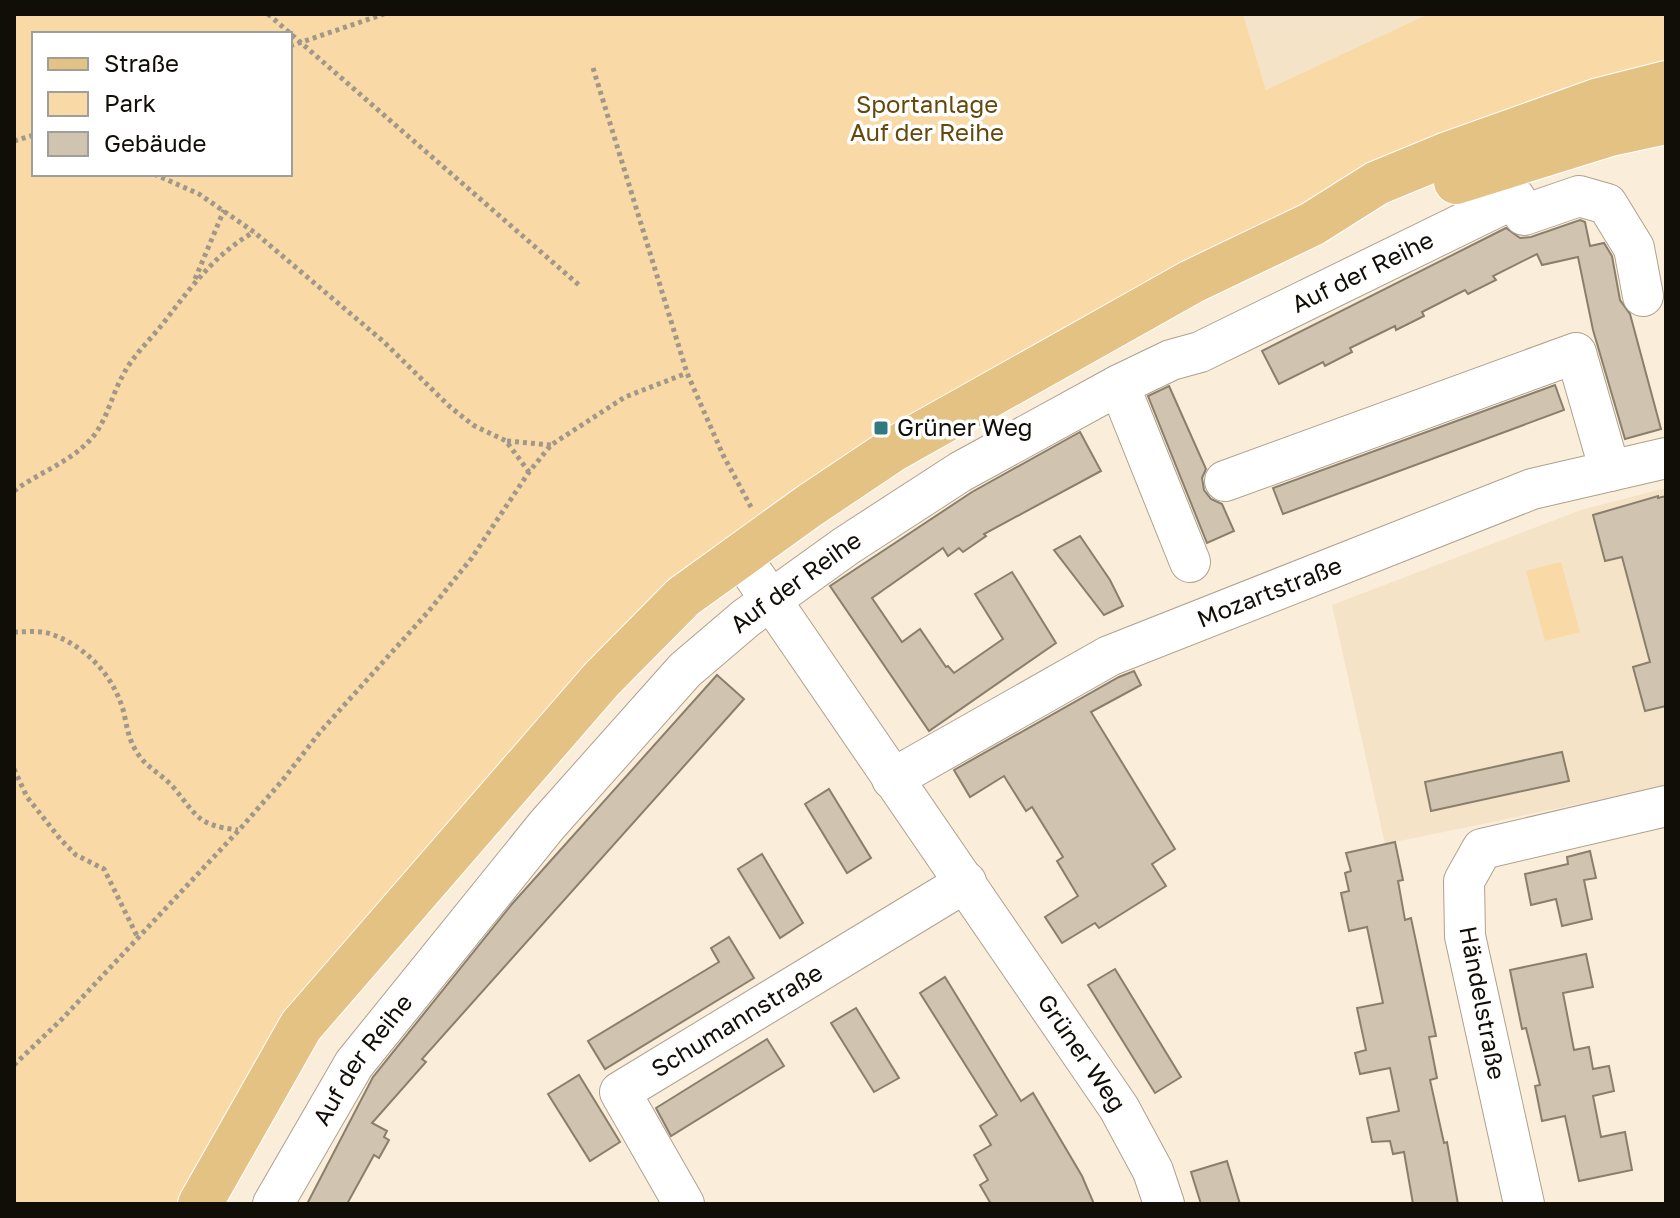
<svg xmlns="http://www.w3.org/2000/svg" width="1680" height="1218" font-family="'Golos Text',sans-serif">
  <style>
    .built { fill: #f4e3c7 }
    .green { fill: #f9daa6; fill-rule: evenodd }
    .building { fill: #d0c4b0; stroke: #8a7f6c; stroke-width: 2 }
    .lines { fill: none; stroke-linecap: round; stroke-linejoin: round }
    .minor-casing { stroke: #aea28f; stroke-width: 42 }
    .major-casing { stroke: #fff; stroke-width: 46 }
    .path { stroke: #a29889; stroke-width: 5; stroke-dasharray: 4 4; stroke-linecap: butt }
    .minor { stroke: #fff; stroke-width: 40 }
    .major { stroke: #e3c284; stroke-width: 44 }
    .poi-dot { fill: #30797f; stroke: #fff; stroke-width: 3 }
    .labels { text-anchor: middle; stroke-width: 7; stroke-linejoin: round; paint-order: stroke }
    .park-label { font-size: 24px; fill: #65480b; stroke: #fff }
    .street-label { font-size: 24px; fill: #110d07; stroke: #fff }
    .poi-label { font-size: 24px; fill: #110d07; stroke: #fff; text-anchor: start }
  </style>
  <rect width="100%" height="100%" fill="#faedd9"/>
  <g class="built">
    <polygon points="1243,14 1428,14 1266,90"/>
    <polygon points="1666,488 1666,786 1385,844 1332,605 1581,510"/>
  </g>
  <g class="green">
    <path d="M14,14H1243L1266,90L1428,14H1666V79L1443,152L805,501L442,856L195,1204H14ZM34,34H290V174H34Z"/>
    <polygon points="1561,562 1580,632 1545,641 1526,571"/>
  </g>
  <g class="building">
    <polygon points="1580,220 1585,222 1590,246 1604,243 1612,256 1620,300 1630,314 1661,429 1625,439 1593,330 1578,257 1542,265 1537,254 1493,276 1496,280 1468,294 1465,290 1422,312 1424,316 1396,330 1395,326 1350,348 1352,352 1325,366 1323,362 1279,384 1262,351 1506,228 1520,238 1531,237"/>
    <polygon points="1555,385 1564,410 1283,514 1273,488"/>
    <polygon points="1169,386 1206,469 1202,478 1204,490 1211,499 1222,504 1234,531 1207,543 1148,396"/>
    <polygon points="1080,432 1101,471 984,534 986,536 963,552 959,548 948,556 943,548 872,598 902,642 920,629 946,667 948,666 954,673 1003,639 975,594 1012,572 1056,643 929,731 830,586 972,492"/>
    <polygon points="1658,496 1658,498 1666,496 1666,706 1645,711 1633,667 1650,662 1622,557 1605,561 1593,515"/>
    <polygon points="1080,536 1110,580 1123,606 1104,615 1054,550"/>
    <polygon points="1134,671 1141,685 1091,712 1175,849 1152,864 1166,886 1099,928 1095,923 1062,943 1045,917 1078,896 1057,861 1063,857 1032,807 1026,811 1004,776 970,797 954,770 1119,677"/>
    <polygon points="717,675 744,699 422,1059 426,1062 372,1123 387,1131 384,1137 389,1140 379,1158 374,1155 347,1204 307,1204 373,1077 512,904"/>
    <polygon points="1562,752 1569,781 1431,811 1425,782"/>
    <polygon points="829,789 871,858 847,873 805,804"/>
    <polygon points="1395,842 1403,880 1398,881 1405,920 1411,918 1436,1036 1429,1037 1437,1078 1430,1080 1444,1143 1447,1142 1458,1204 1413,1204 1404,1152 1393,1154 1390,1141 1372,1142 1367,1118 1399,1111 1390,1068 1360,1074 1355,1053 1366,1050 1357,1008 1383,1003 1367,927 1349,931 1341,893 1349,891 1345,873 1351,871 1346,853"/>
    <polygon points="1590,851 1596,878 1584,880 1592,919 1562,926 1556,899 1531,905 1525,874 1568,864 1567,857"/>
    <polygon points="762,854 803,923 780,938 738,869"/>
    <polygon points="729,937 754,978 605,1069 588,1041 719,962 711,948"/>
    <polygon points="1586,954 1593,987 1563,993 1574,1050 1589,1047 1593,1069 1609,1066 1614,1091 1593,1096 1601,1137 1625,1132 1632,1170 1579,1181 1565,1116 1542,1121 1535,1086 1540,1085 1526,1028 1522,1029 1510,970"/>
    <polygon points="1115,969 1181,1077 1155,1093 1088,985"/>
    <polygon points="945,977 1021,1101 1033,1093 1082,1176 1094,1204 991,1204 980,1185 988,1180 974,1155 991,1145 980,1126 997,1115 920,993"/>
    <polygon points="856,1008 899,1078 874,1092 831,1023"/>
    <polygon points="767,1039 784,1066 671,1136 656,1108"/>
    <polygon points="579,1075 620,1142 590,1161 548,1094"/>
    <polygon points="1227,1161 1240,1204 1201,1204 1191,1172"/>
  </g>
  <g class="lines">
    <defs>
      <g id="minor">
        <polyline points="1119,385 1190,562"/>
        <polyline points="1225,481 1576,353 1610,471"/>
        <path id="s1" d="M740,555L1119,1108L1153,1171L1164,1204"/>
        <path id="s2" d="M892,779L1109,656L1532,489L1666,458"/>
        <path id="s3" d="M273,1204L354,1064L547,825L685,670L746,618L846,546L960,472L1119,385L1171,360L1200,352L1515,198L1524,215L1579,196L1607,204L1634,248L1643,296"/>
        <path id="s4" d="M684,1204L620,1092L966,882"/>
        <polyline points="1524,1204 1465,936 1464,881 1482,849 1666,806"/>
      </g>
      <g id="major">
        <polyline points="1456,182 1610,134 1666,122"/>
        <polyline points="200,1204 301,1026 601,680 683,597 809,506 894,449 1191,282 1312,224 1377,183 1445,155 1599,100 1666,83"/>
      </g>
    </defs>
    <use href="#minor" class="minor-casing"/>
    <use href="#major" class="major-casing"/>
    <g class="path">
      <polyline points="268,14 580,286"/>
      <polyline points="290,46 384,14"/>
      <polyline points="593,68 687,373 723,455 751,507"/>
      <polyline points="14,141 34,135"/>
      <polyline points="154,174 199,194 254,232 384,342 449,406 473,425 506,441 529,472"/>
      <polyline points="195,279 224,210"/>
      <polyline points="507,441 551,445"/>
      <path d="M14,491C38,473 70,462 90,440C107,422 111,396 123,375C132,357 148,342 161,326C189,290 213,255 254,232"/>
      <path d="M14,632C26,632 40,630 51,634C87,647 114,676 124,713C127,728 129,741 138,754C147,768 163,775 174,788C198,817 197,825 238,830"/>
      <polyline points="14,769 27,797 61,840 76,855 104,869 138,938"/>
      <polyline points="14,1065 63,1018 239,830 282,781 320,732 428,612 471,559 529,472 551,445 625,397 687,373"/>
    </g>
    <use href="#minor" class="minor"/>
    <use href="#major" class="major"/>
  </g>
  <rect class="poi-dot" x="873" y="420" width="16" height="16" rx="4"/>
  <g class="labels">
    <g class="park-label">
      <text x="927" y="113">Sportanlage<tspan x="927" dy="28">Auf der Reihe</tspan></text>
    </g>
    <g class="street-label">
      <text dy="8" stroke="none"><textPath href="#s3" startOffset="1466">Auf der Reihe</textPath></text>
      <text dy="8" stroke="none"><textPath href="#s3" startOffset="818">Auf der Reihe</textPath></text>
      <text dy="8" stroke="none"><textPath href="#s2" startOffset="422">Mozartstraße</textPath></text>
      <text transform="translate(1482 1003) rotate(79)" y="8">Händelstraße</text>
      <text dy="8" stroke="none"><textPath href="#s4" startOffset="266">Schumannstraße</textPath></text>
      <text dy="8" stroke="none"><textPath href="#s1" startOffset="604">Grüner Weg</textPath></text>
      <text dy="8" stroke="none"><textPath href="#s3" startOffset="170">Auf der Reihe</textPath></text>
    </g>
    <g class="poi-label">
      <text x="897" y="436">Grüner Weg</text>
    </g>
  </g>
  <rect width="1680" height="1218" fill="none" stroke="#110d07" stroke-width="32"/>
  <rect x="32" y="32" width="260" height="144" fill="#ffffff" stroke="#a09e9c" stroke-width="2"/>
  <rect x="48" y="58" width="40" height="12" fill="#e3c284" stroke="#a09e9c" stroke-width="2"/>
  <text x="104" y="72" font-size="24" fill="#110d07">Straße</text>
  <rect x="48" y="92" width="40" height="24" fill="#f9daa6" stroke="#a09e9c" stroke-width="2"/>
  <text x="104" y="112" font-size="24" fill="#110d07">Park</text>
  <rect x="48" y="132" width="40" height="24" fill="#d0c4b0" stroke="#a09e9c" stroke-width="2"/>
  <text x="104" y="152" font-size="24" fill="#110d07">Gebäude</text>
</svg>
